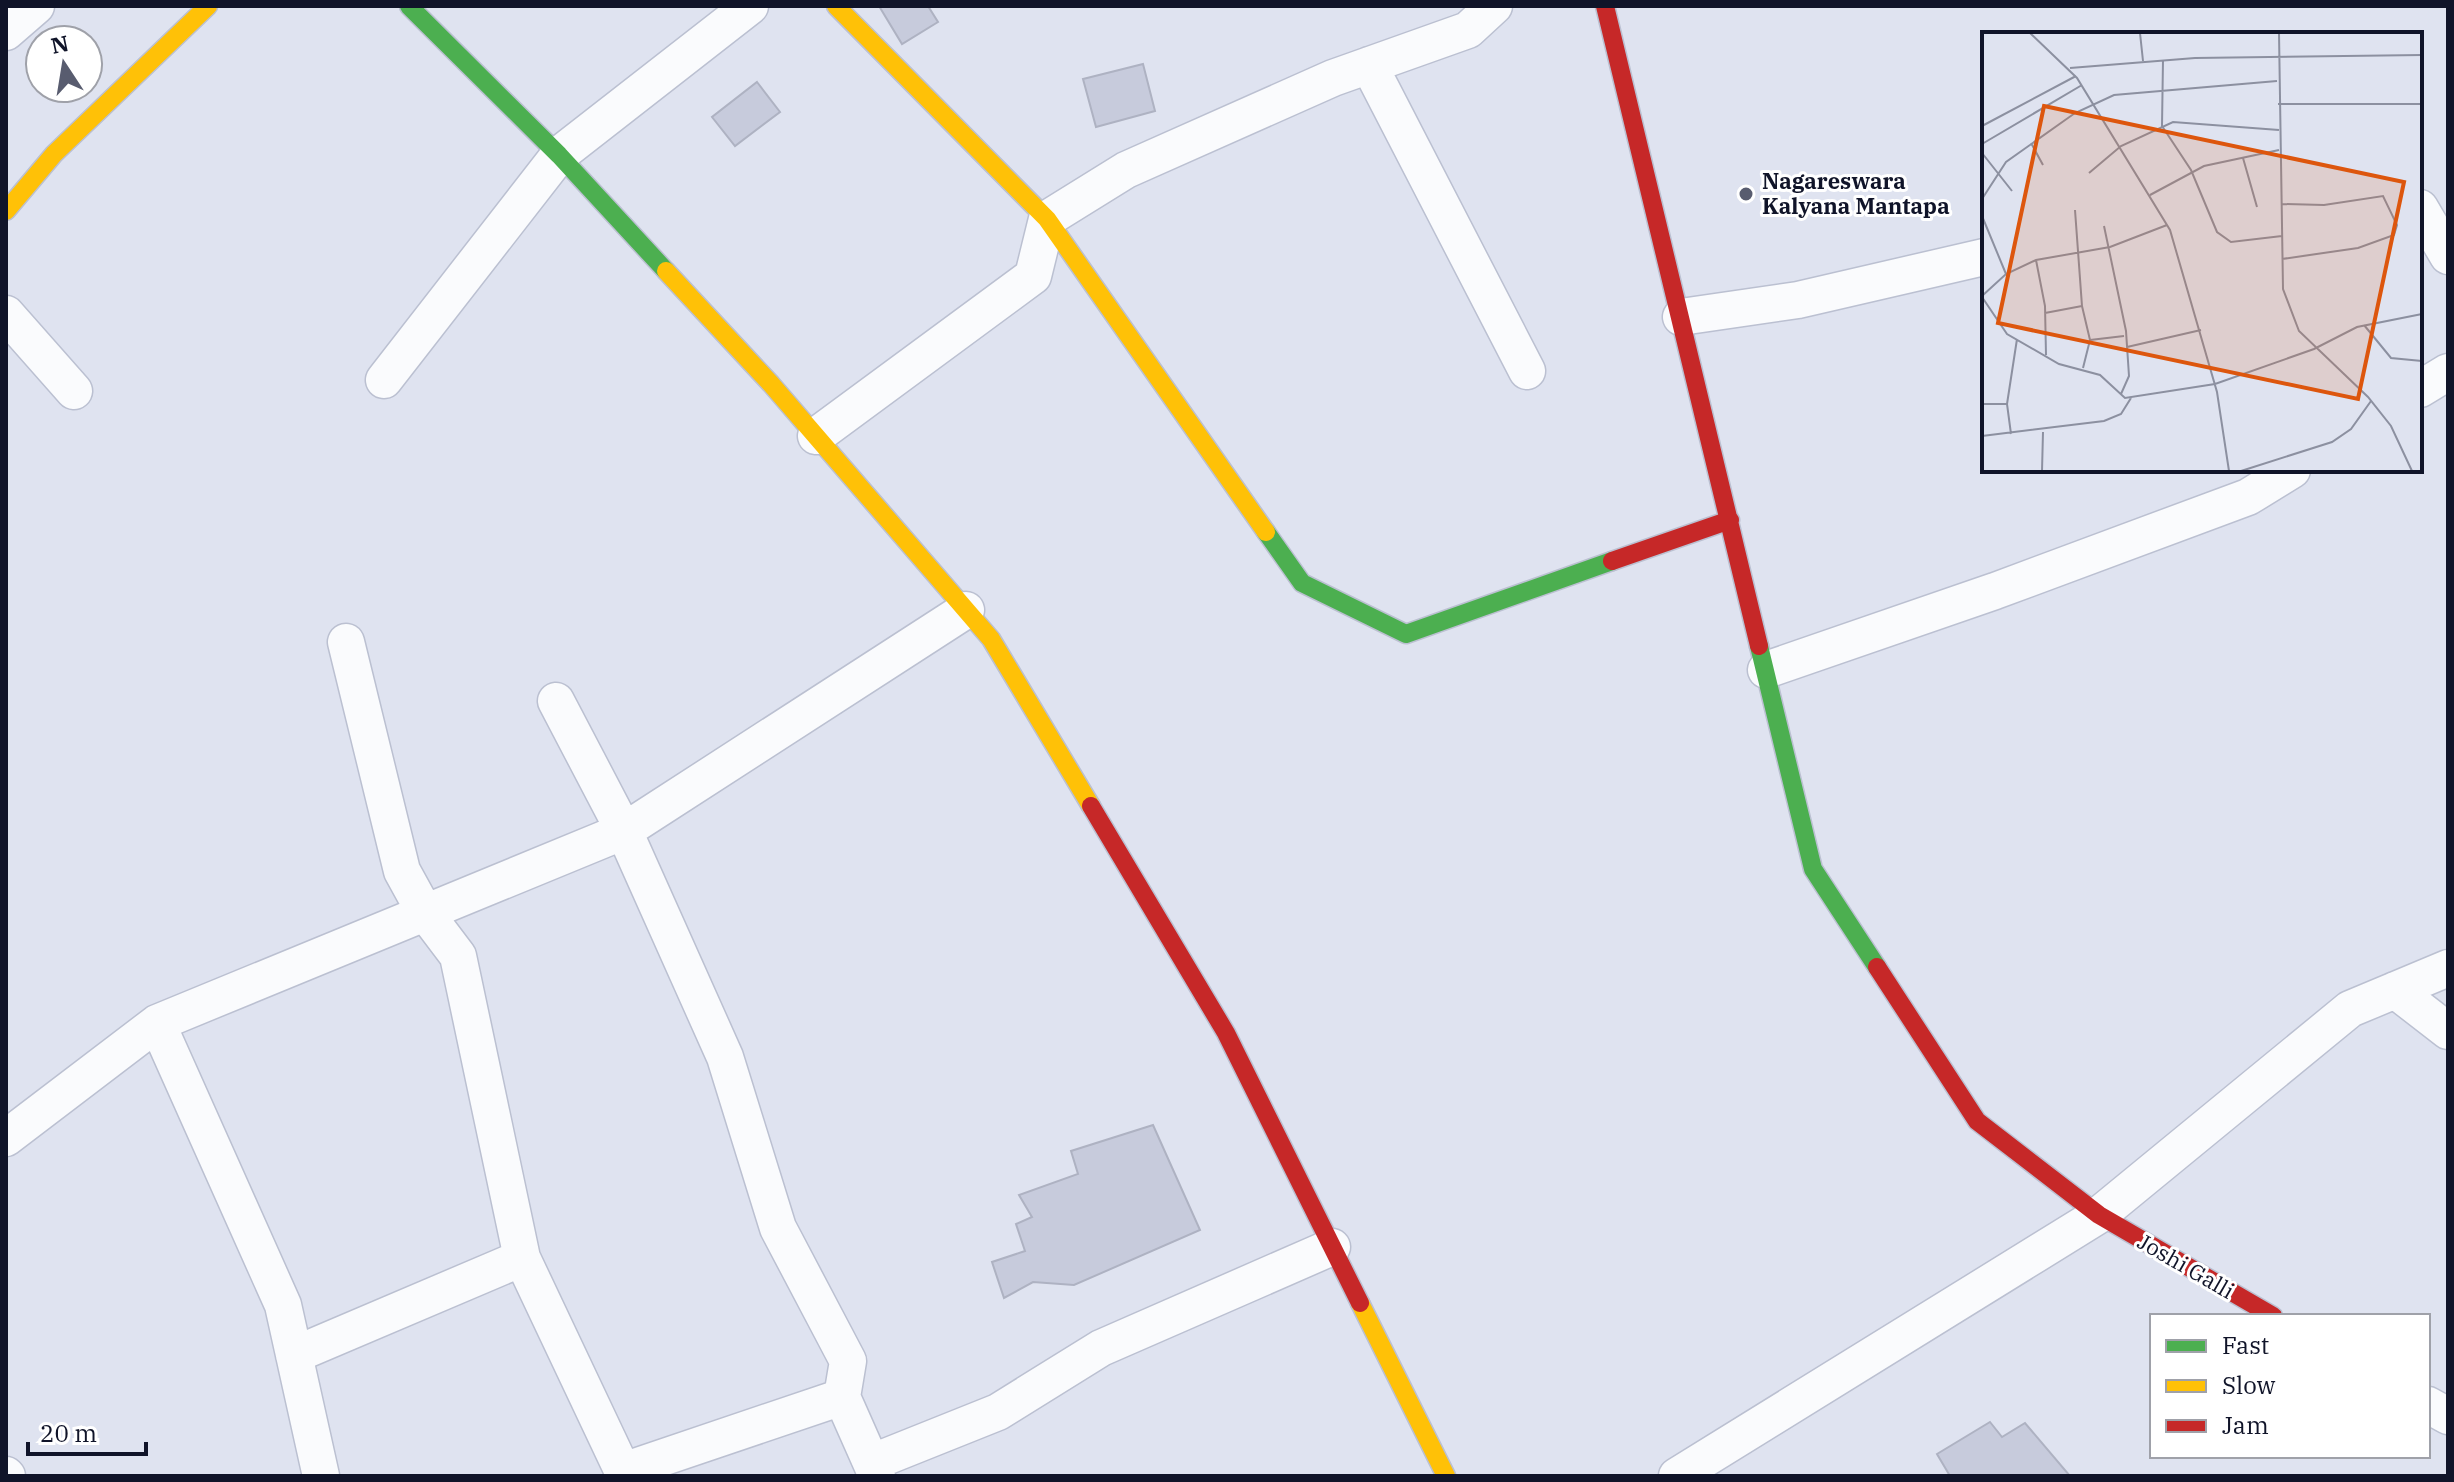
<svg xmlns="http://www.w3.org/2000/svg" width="2454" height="1482" viewBox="0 0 2454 1482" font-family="'IBM Plex Serif',serif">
	<rect width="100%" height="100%" fill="#dfe3f0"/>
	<path fill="#c7cbdc" stroke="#aeb2c2" stroke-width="2" d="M879,6h49l10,16 -36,22z
		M1143,64l12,47 -59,16 -13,-48z
		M757,82l23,30 -45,34 -23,-29z
		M1153,1125l47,105 -126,55 -41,-3 -29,16 -12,-36 33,-11 -9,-27 16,-7 -13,-22 59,-21 -7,-23z
		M1990,1422l12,15 23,-14 45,53h-120l-13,-22z"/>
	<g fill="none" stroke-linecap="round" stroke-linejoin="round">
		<defs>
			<path id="street" d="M6,32l30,-26
				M1369,65l158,306
				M2420,208l28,48
				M6,314l68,77
				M1681,317l117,-17 186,-43
				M384,380l175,-225 191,-149
				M2420,389l28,-17
				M816,436l217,-160 14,-57 79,-49 207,-92 135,-48 26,-24
				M346,642l56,229 22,40 34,45 64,302 103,218
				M1766,670l229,-79 253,-94 44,-27
				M556,701l68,130 101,226 53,171 70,133 -6,36 35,79
				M2395,990l53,41
				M157,1023l126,282 38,171
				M6,1138l151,-115 467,-192 342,-221
				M294,1355l228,-97
				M2428,1405l20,11
				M873,1462l125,-50 103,-64 231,-101
				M626,1470l216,-73
				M6,1475l1,1
				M1677,1476l422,-261 251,-206 98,-41"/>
			<path id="fast" d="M409,6l150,149 107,116
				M1266,532l36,51 104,51 206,-73
				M1759,646l54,223 64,98"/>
			<path id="slow" d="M836,6l211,213 219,313
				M6,211l48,-57 154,-148
				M666,271l105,113 220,255 100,167
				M1360,1303l86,173"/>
			<path id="jam" d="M1605,6l154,640
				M1612,561l118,-41
				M1091,806l135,227 134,270
				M1877,967l100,154 122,94 174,101"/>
		</defs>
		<use href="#street" stroke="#bbc0d1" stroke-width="39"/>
		<use href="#fast" stroke="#bbc0d1" stroke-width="21"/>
		<use href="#slow" stroke="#bbc0d1" stroke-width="21"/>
		<use href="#jam" stroke="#bbc0d1" stroke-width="21"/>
		<use href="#street" stroke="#fafbfd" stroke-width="36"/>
		<use href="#fast" stroke="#4caf50" stroke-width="18"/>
		<use href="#slow" stroke="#ffc107" stroke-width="18"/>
		<use href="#jam" stroke="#c62828" stroke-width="18"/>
	</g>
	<circle fill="#585c6f" stroke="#fff" stroke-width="3" cx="1746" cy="194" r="8"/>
	<g text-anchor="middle" stroke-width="6" stroke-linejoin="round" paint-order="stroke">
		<g font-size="22" font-weight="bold" fill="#101429" stroke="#fff" text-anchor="start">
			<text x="1762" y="189">Nagareswara<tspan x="1762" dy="25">Kalyana Mantapa</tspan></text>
		</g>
		<g font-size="22" fill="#101429" stroke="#fff">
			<text transform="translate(2186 1266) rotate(30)" y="8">Joshi Galli</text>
		</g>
	</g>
	<g transform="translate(1982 32)">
		<rect width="440" height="440" fill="#dfe3f0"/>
		<path fill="none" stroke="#8c90a0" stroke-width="2" d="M48,1l47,45 93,152 47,162 12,79M158,1l3,28M297,1l4,256 16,42 69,66 23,29 21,45M181,28l-1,66 29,44 26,62 14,10 51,-6M88,36l125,-10 227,-3M296,72h144M0,94l94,-50M49,111l12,22M0,112l100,-59M0,121l30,38M261,126l14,49M107,141l32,-27 52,-24 106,8M168,163l54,-29 75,-16M0,167l24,-37 69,-49 39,-18 163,-14M299,172l43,1 59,-9 14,29 -3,10 -36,13 -76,11M93,178l7,96 8,34 -7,28M0,184l24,58M122,194l22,105 3,45 -8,18M54,228l9,46 1,49M0,264l24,-22 30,-14 74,-13 57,-22M0,265l25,37 52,30 41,11 25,23 90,-14 99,-35 43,-22 65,-13M63,281l37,-7M382,293l27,33 31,3M108,308l34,-4M145,315l74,-17M0,372h25M29,402l-4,-30 10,-65M0,404l122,-15 17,-7 10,-16M60,439l1,-39M259,439l91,-29 19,-13 20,-28"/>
		<path fill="#dd560d" fill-opacity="0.15" stroke="#dd560d" stroke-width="4" d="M62,74l360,76 -46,217 -360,-76z"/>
		<rect width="440" height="440" fill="none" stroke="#101429" stroke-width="4"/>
	</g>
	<rect width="2454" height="1482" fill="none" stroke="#101429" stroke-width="16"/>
	<rect x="2150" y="1314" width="280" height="144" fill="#ffffff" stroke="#9fa1a9" stroke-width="2"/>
	<rect x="2166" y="1340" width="40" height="12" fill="#4caf50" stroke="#9fa1a9" stroke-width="2"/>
	<text x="2222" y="1354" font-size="24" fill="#101429">Fast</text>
	<rect x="2166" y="1380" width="40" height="12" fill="#ffc107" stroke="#9fa1a9" stroke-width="2"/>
	<text x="2222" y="1394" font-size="24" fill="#101429">Slow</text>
	<rect x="2166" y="1420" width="40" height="12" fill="#c62828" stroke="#9fa1a9" stroke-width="2"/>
	<text x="2222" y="1434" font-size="24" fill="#101429">Jam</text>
	<g transform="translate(64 64) rotate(348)"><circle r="38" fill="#ffffff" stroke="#9fa1a9" stroke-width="2"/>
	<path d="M0-6L14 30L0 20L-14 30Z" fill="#585c6f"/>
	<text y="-12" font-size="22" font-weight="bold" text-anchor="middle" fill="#101429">N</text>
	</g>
	<path d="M28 1442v12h118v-12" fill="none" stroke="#101429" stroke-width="4"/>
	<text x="40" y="1442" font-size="24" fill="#101429" stroke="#ffffff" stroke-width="6" paint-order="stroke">20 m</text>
</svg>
